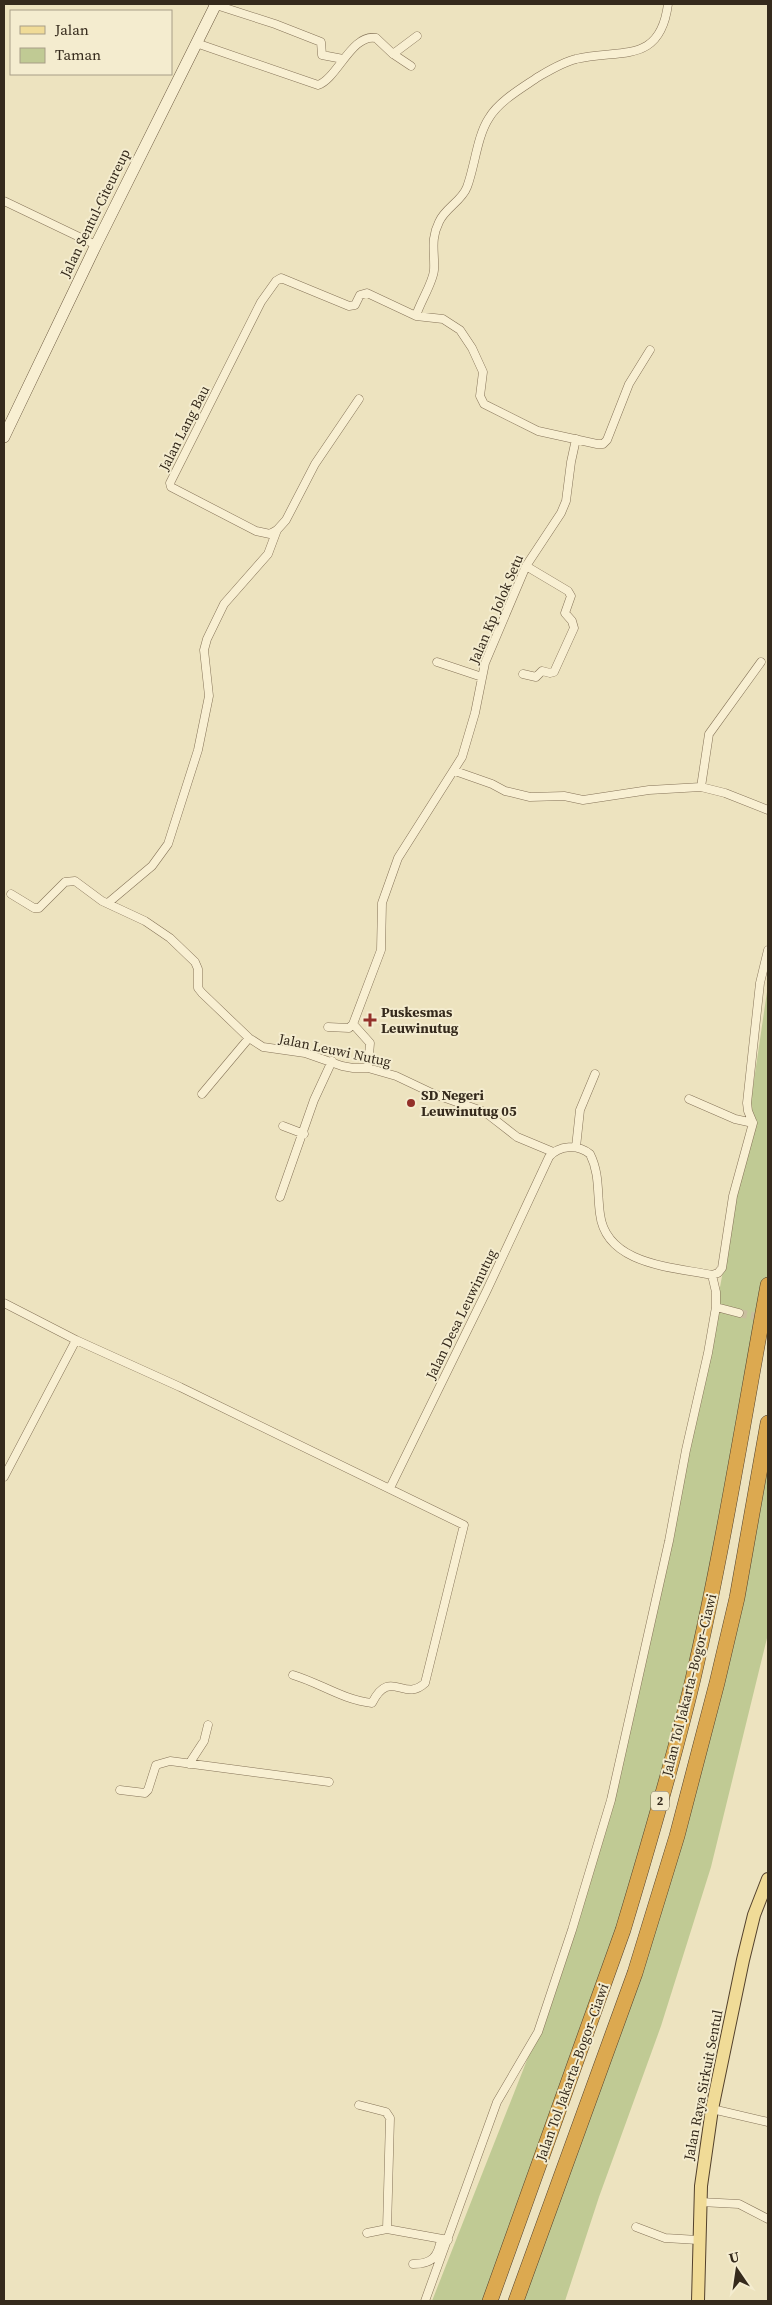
<svg xmlns="http://www.w3.org/2000/svg" width="772" height="2305" viewBox="0 0 772 2305" font-family="'Source Serif 4',serif">
	<rect width="100%" height="100%" fill="#ede3bf"/>
	<path fill="#c0ca94" d="M768,985v300l-49,268 -68,280 -161,468h-58l106,-269 75,-241 95,-438 31,-170 14,-60 -4,-9z
		M768,1423v211l-57,233 -50,159 -62,171 -34,104h-49l161,-465z"/>
	<g fill="none" stroke-linecap="round" stroke-linejoin="round">
		<path stroke="#c8be9e" stroke-width="8" stroke-dasharray="8 4" stroke-linecap="butt" d="M739,1313l25,5"/>
		<defs>
			<path id="street" d="M213,4l62,20 46,18 1,13 21,4
				M196,43l122,42c19,-6 34,-52 58,-47l17,16 24,-18
				M393,54l18,12
				M4,201l92,44
				M416,316c4,-14 17,-33 18,-46 1,-18 -4,-30 5,-48 6,-14 23,-21 28,-35 8,-21 10,-51 22,-69 10,-17 33,-30 49,-41 12,-7 25,-15 38,-18 43,-11 84,7 92,-55
				M359,399l-44,65 -29,56 -9,10 -7,4 -14,-3 -85,-44 -1,-4 91,-181 15,-21 5,-3 68,28 6,-1 5,-10 7,-2 49,23 27,3 17,11 12,18 11,24 -3,24 4,8 54,27 59,13h6l4,-4 22,-56 21,-34
				M437,662l45,15
				M523,674l13,3 6,-6 8,2 4,-1 20,-44 -2,-7 -7,-8 6,-17 -3,-5 -42,-25
				M455,771l37,13 13,7 25,6 34,-1 19,4 66,-10 52,-3 24,6 43,17
				M701,787l8,-53 52,-72
				M11,894l23,14h5l26,-26 10,-1 27,20 43,20 25,17 25,24 3,7v19l4,5 47,45 14,9 42,6 37,13 11,2h15l28,8 38,18 51,18 32,25 36,15
				M108,903l44,-37 16,-22 30,-94 11,-54 -5,-46 3,-11 17,-35 44,-50 9,-24
				M353,1024l17,19 -2,25
				M328,1027l21,1 4,-4 28,-74 1,-47 16,-45 64,-101 13,-44 10,-50 41,-97 35,-53 5,-12 5,-39 5,-23
				M202,1094l47,-56
				M689,1099l46,20 18,4
				M283,1126l21,8
				M576,1147l4,-37 15,-36
				M280,1197l34,-97 18,-39
				M712,1275l4,17v15l23,6
				M4,1303l72,37 104,47 284,138 -39,158c-21,20 -35,-16 -53,20 -29,-3 -52,-20 -79,-28
				M4,1477l72,-137
				M390,1488l97,-198 62,-133c10,-12 29,-13 41,-3 10,20 7,39 10,60 6,51 73,53 112,61l6,-2 4,-5 11,-72 20,-73 -5,-12 -1,-8 13,-120 8,-33
				M189,1764l15,-23 4,-16
				M120,1790l25,3 3,-3 8,-25 14,-4 159,21
				M359,2105l27,7 4,6 -3,111 61,11
				M712,2109l56,13
				M700,2202l39,2 29,15
				M636,2227l29,11 33,2
				M367,2233l20,-4
				M413,2264c19,0 25,-7 28,-25
				M425,2301l72,-199 41,-70 34,-102 39,-130 58,-259 17,-91 22,-97 8,-46"/>
			<path id="secondary" d="M4,437l92,-192 120,-241"/>
			<path id="primary" d="M698,2301l3,-115 11,-77 31,-149 11,-45 14,-36"/>
			<path id="highway" d="M490,2301l133,-371c25,-83 50,-167 70,-251 30,-130 51,-263 75,-394
				M516,2301l119,-328 42,-137 40,-153 20,-85 31,-175"/>
		</defs>
		<use href="#street" stroke="#857358" stroke-width="9"/>
		<use href="#secondary" stroke="#67543b" stroke-width="12"/>
		<use href="#primary" stroke="#53412c" stroke-width="14"/>
		<use href="#highway" stroke="#53412c" stroke-width="16"/>
		<use href="#street" stroke="#f8efd2" stroke-width="8"/>
		<use href="#secondary" stroke="#f8efd2" stroke-width="11"/>
		<use href="#primary" stroke="#f0db97" stroke-width="12"/>
		<use href="#highway" stroke="#dca950" stroke-width="15"/>
	</g>
	<g fill="#933029" stroke="#f4eccf" stroke-width="2">
		<path d="M367.5 1012.5h5v5h5v5h-5v5h-5v-5h-5v-5h5z"/>
		<circle cx="411" cy="1103" r="5"/>
	</g>
	<g text-anchor="middle" stroke-width="4" stroke-linejoin="round" paint-order="stroke">
		<rect fill="#f4eccf" stroke="#6e6452" stroke-width="1" x="651" y="1791.5" width="18" height="19" rx="4"/>
		<g font-size="12" font-weight="bold" fill="#352a1c">
			<text x="660" y="1805">2</text>
		</g>
		<g font-size="14" fill="#352a1c" stroke="#f4eccf">
			<text transform="translate(95 213) rotate(-64)" y="5">Jalan Sentul-Citeureup</text>
			<text transform="translate(184 428) rotate(-63)" y="5">Jalan Lang Bau</text>
			<text transform="translate(496 609) rotate(-67)" y="5">Jalan Kp Jolok Setu</text>
			<text transform="translate(335 1050) rotate(12)" y="5">Jalan Leuwi Nutug</text>
			<text transform="translate(461 1314) rotate(-64)" y="5">Jalan Desa Leuwinutug</text>
			<text transform="translate(689 1685) rotate(-76)" y="5">Jalan Tol Jakarta–Bogor–Ciawi</text>
			<text transform="translate(572 2072) rotate(-70)" y="5">Jalan Tol Jakarta–Bogor–Ciawi</text>
			<text transform="translate(703 2085) rotate(-79)" y="5">Jalan Raya Sirkuit Sentul</text>
		</g>
		<g font-size="14" font-weight="bold" fill="#352a1c" stroke="#f4eccf" text-anchor="start">
			<text x="381" y="1017">Puskesmas<tspan x="381" dy="16">Leuwinutug</tspan></text>
			<text x="421" y="1100">SD Negeri<tspan x="421" dy="16">Leuwinutug 05</tspan></text>
		</g>
	</g>
	<rect width="772" height="2305" fill="none" stroke="#352a1c" stroke-width="10"/>
	<rect x="10" y="10" width="162" height="65" fill="#f4eccf" stroke="#a89e87"/>
	<rect x="20" y="26" width="25" height="8" fill="#f0db97" stroke="#a89e87"/>
	<text x="55" y="35" font-size="15" fill="#352a1c">Jalan</text>
	<rect x="20" y="48" width="25" height="15" fill="#c0ca94" stroke="#a89e87"/>
	<text x="55" y="60" font-size="15" fill="#352a1c">Taman</text>
	<g transform="translate(737 2270) rotate(347)" stroke="#f4eccf" stroke-width="4" paint-order="stroke">
	<path d="M0-4L9 19L0 12L-9 19Z" fill="#352a1c"/>
	<text y="-8" font-size="14" font-weight="bold" text-anchor="middle" fill="#352a1c">U</text>
	</g>
</svg>
